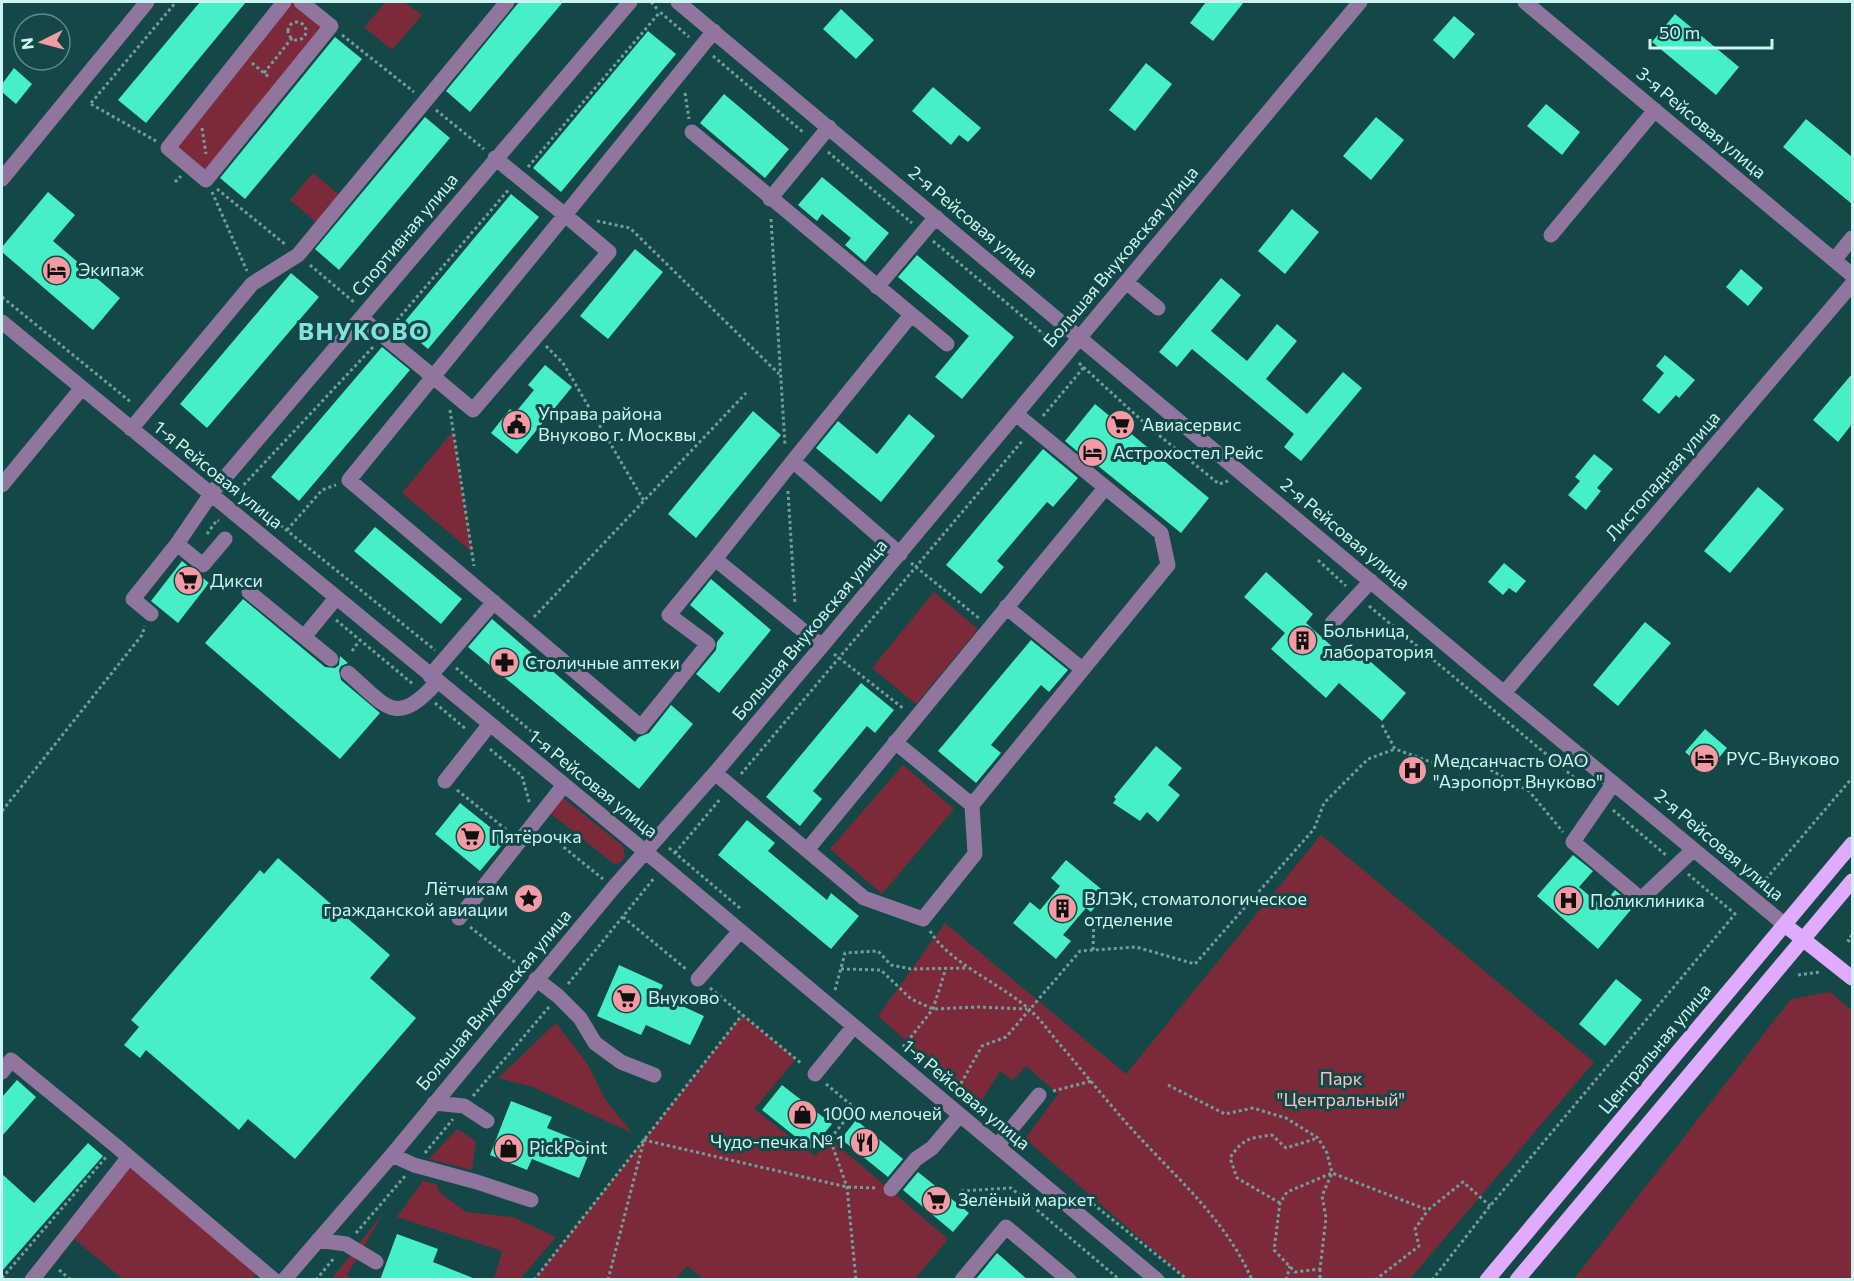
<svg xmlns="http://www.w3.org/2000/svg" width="1854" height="1281" viewBox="0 0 1854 1281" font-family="Commissioner,sans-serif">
	<rect width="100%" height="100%" fill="#134846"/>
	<path fill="#7c2a39" d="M284,2h17l30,24 -121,150 -42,-28z
		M386,2h18l18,13 -30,35 -28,-23z
		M313,173l30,25 -22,28 -31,-26z
		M453,431v1l19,120 -70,-59z
		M934,592l44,37 -62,75 -44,-36z
		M903,765l51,44 -72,85 -52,-45z
		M562,797l61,49 2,11 -5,6 -6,1 -69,-55z
		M1321,835l273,227 -184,217h-223l-162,-140 33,-45 -32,-28 -13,14 -13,-9 -21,34 -101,-89 67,-93 181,151z
		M1830,992l22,19v268h-278l217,-280z
		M742,1015l54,44 -42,50 61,47 15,-17 118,100 -33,40h-212l-16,-13 -11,13 -142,1z
		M556,1023l31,40 18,36 27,34 -99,-46 -35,-9z
		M457,1129l19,12 -4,29 -43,-11z
		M129,1165l129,107 -6,7h-129l-49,-40z
		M423,1181l14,3 2,8 27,20 47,5 43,20 -36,42h-26l8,-28 -105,-34z
		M384,1212l-37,63 5,4 -21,1z"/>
	<path fill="#47efc6" d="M200,2h46l-100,121 -28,-23z
		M519,2h44l-93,110 -24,-21z
		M1206,2h38l-31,39 -23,-18z
		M841,9l33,31 -18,19 -33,-30z
		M1675,14l64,53 -23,28 -64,-53z
		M1454,16l21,18 -21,25 -21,-19z
		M648,31l28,23 -115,138 -28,-24z
		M335,37l27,22 -117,140 -25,-21z
		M1146,63l26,21 -37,47 -26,-21z
		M14,68l18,16 -16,20 -14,-12v-8z
		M933,87l48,41 -13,14 -9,-7 -8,10 -39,-34z
		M724,94l65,55 -24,29 -65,-55z
		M1546,104l34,28 -18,23 -35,-29z
		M425,117l25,21 -111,132 -24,-21z
		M1376,117l28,23 -33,40 -28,-24z
		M1806,119l46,38v47l-69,-57z
		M822,177l67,56 -24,29 -20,-17 6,-7 -29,-24 -5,7 -19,-16z
		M48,192l27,23 -22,26 67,57 -27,32 -91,-78v-5z
		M511,194l28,23 -111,132 -27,-23z
		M1292,209l27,23 -34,42 -27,-23z
		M635,249l28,23 -55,67 -28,-23z
		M917,255l97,82 -52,62 -27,-22 34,-41 -71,-59z
		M1741,269l22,19 -15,18 -22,-19z
		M291,273l28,24 -112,131 -27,-24z
		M1221,278l20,17 -30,36 36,30 30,-37 20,17 -31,38 41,35 36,-42 19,16 -61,73 -17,-14 10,-13 -102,-85 -15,18 -18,-15z
		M382,347l28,23 -111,131 -28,-24z
		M1665,355l30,25 -16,18 -3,-3 -17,19 -17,-14 22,-27 -8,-7z
		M545,365l27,22 -55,67 -26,-21 19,-24 5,4 19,-23 -6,-5z
		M1852,374v50l-14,18 -25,-22z
		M1095,404l114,94 -28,35 -89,-72 -1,2 -26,-22z
		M753,411l28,24 -85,103 -28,-24z
		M909,414l26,22 -54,66 -65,-54 22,-27 39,33z
		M1043,449l35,29 -25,29 -6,-5 -50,59 7,6 -23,27 -35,-29z
		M1594,454l19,15 -16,19 4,3 -15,19 -18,-15 12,-14 -5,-4z
		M1758,487l26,22 -54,64 -26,-22z
		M375,527l87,72 -21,25 -87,-73z
		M182,561l27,22 -31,40 -27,-22z
		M1504,563l22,18 -10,12 -7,-5 -6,7 -15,-13z
		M1266,572l47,42 -7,9 40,36 9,-11 51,45 -24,28 -43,-38 -13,15 -55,-49 14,-16 -41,-36z
		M711,579l60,51 -52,63 -23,-19 20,-24 1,-8 7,-9 -34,-28z
		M243,599l82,68 10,1 4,-3 1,-9 8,7 -7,3 -2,4 2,10 39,33 -40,46 -135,-116z
		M492,619l143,123 4,-5 10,-4 22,-28 22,19 -54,65 -171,-142z
		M1645,622l26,21 -53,63 -25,-21z
		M1031,640l37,30 -19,22 -8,-7 -50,60 10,8 -25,30 -38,-32z
		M861,683l33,27 -19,23 -8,-7 -54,65 9,8 -22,27 -34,-29z
		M1705,729l22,19 -19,23 -23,-19z
		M1156,746l26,22 -14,17 12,10 -22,27 -11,-10 -7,9 -27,-18 3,-4 -2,-2z
		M460,803l46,37 -26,31 -45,-37z
		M747,820l28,23 -7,8 59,49 4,-7 28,23 -28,33 -113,-94z
		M1573,855l20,16 -14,16 23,19 13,-16 19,16 -36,43 -61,-53z
		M278,858l112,97 -20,23 46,40 -121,141 -47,-40 -9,11 -93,-80 -6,8 -16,-13 15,-18 -8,-7 129,-150 4,4z
		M1066,860l40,33 -15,19 -5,-4 -23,27 8,6 -15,18 -43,-36 17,-21 10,8 20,-24 -9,-8z
		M619,965l44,20 -5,10 46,21 -14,29 -44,-20 -5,10 -44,-19z
		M1616,979l26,21 -37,46 -26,-22z
		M17,1080l19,17 -34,39v-39z
		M782,1085l50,39 -21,25 -49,-39z
		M511,1101l41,16 -5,11 45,18 -13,32 -47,-19 -5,11 -37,-15z
		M856,1120l47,39 -15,18 -47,-38z
		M88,1143l15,13 -101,115v-97l32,29z
		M918,1172l51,41 -16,19 -50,-42z
		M397,1234l41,15 -5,13 45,18h-98z
		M997,1253l31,27h-53z"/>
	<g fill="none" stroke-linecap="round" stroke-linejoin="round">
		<path stroke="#6f9f9d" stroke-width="3" stroke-dasharray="3 3" stroke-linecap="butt" d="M651,2l8,9
			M288 31a9 9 0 1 1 18 0a9 9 0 1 1-18 0Z
			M342,35l72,57
			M713,56l91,77
			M252,63l18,15
			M264,73l28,-35
			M685,93l4,26
			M91,103l85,-101
			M91,104l65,37
			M436,110l48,39
			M202,128l4,26
			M828,152l84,71
			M528,167l132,-155 29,25
			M175,182l6,-6
			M217,189l69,56
			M212,192l35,79
			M771,219l14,226
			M597,221l33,7 149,146
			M933,241l120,101
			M310,265l45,38
			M2,297l130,106
			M393,325l117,-137
			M546,346l17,17 81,138
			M373,347l-135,144 197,159
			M1079,363l71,65 69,56 9,-3
			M450,410l24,156
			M1043,416l41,-49
			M156,423l57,48
			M788,491l7,113
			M287,530l35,-40 14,-5
			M207,534l10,-14 2,1
			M1318,560l28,26
			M911,563l69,56
			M1369,606l220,184
			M534,617l212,-224
			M336,620l78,65
			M352,651l8,-11
			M834,654l70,55
			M456,668l190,160
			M435,703l32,27
			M1382,725l13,24 36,13 54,5 44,24 34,41
			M490,749l32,27 8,29
			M741,774l282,-334
			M457,790l51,41
			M1613,810l54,46
			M2,811l140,-176 3,-9
			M545,832l58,47
			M669,848l72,61
			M675,853l46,-55
			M1766,879l86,-101
			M623,917l63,52
			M470,927l56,44
			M930,931c20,33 72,53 100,79 10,9 18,20 27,31 24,28 48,58 73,86 43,48 96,92 122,153
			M1852,935l-4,5 4,4
			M1093,950l1,-35
			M841,969l40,1 30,29 22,10 45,-2 49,2
			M1798,975l22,-3
			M568,984l87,-107
			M710,988l92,76
			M835,990l10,-37 33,-2 13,14 20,4 57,-1
			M903,1047l30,-38 13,-41
			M826,1084l36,30
			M1168,1085l57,29 28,-6 33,10 32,20 9,15 5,20 -45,19 -7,11 -6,47 21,22 25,-3 6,-51 -4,-22 10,-23 96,37 35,-28 27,24
			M1053,1091l39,-10
			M955,1094l27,-48 24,-9 74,-86 56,-4 59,17 119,-135 10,-26 44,-44 27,-10
			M473,1096l76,-89
			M855,1108l-25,31 17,48 9,93
			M425,1153l28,-34
			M961,1191l50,-3 109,92
			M1280,1203l-43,-25 -7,-20c13,-20 20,-20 42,-23l14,13 32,-10
			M1093,1204l95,76
			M356,1233l49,-57
			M1320,1269v11
			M59,1270l12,10
			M2,1278l105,-122
			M316,1280l18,-22
			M534,1280l208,-265
			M608,1280l36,-140 203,47 30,1
			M1286,1280l4,-14
			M1375,1280l44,-34 -4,-17 13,-19
			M1432,1280l58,-74 245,-292 -47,-40"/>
		<path stroke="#90769f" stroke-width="15" d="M284,2l-116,146 38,32 125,-154 -30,-24
			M678,2l826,691 281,232
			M1525,2l327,273
			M692,132l255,212
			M495,158l70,57 149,-184
			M2,179l145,-177
			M770,199l59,-72
			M1551,235l104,-125
			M1835,259l17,-21
			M1126,282l32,26
			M877,287l59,-70
			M361,318c38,30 75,61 112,92l136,-158 -44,-37 -216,265 292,247 67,-83 -39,-29 46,-56
			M2,322l662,545 493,413
			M131,429l121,-145 46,-29 209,-253
			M793,461l118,-146
			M2,485l79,-96
			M177,544l26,21 22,-26
			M249,592l55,45
			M1006,607l76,62
			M151,614l-18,-15 44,-55 34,-50 419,-492
			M1332,623l39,-42
			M822,646l-107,-87 78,-98 107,93
			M331,659l-27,-22 32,-39
			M348,673c39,34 48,55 89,9
			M430,676l64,-74
			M1504,693l348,-409
			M895,742l77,63
			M715,773l149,125 59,21 52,-65 -3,-49 196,-240 -7,-32 -145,-119
			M445,781l45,-57
			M1613,784l-40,58 68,57 52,-49
			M807,850l298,-362
			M459,918l105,-133
			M536,979l22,17 22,22 15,25 26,19 33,13
			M698,979l42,-48
			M2,1072l9,-12 105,86 158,134
			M815,1074l39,-48
			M434,1103l30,3 23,15
			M997,1146l42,-51
			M392,1155l22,10 63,17 54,18
			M891,1189l25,-30 16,-11 28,-33
			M318,1240l28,4 30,18
			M32,1280l97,-123
			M284,1280l108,-125 222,-268 101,-114 107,-127 538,-644
			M962,1280l44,-53 63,53"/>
		<path stroke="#e0abff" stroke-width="15" d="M1785,925l67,53
			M1487,1280l365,-436
			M1517,1280l335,-399"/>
	</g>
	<defs>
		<symbol id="hotel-disc" viewBox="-11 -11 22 22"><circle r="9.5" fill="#f49aa4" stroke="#134846"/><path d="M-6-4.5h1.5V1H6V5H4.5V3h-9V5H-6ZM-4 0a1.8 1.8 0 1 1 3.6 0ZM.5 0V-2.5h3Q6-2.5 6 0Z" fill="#111"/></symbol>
		<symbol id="civic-disc" viewBox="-11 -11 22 22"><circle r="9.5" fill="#f49aa4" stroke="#134846"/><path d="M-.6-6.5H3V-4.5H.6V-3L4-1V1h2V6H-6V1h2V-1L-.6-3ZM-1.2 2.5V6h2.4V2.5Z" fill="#111"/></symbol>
		<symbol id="supermarket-disc" viewBox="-11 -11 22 22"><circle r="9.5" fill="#f49aa4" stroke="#134846"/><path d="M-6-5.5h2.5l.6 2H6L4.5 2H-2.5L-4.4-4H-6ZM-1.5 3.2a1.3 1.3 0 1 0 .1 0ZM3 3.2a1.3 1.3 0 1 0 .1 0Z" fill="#111"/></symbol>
		<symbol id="building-disc" viewBox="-11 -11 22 22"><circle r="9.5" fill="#f49aa4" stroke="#134846"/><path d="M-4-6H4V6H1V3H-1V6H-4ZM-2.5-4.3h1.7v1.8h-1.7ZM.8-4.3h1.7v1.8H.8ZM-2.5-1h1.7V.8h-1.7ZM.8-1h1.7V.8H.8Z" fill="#111"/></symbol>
		<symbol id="pharmacy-disc" viewBox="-11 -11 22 22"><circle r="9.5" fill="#f49aa4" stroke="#134846"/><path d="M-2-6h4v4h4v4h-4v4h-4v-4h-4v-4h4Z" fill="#111"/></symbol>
		<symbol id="hospital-disc" viewBox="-11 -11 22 22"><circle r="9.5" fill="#f49aa4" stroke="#134846"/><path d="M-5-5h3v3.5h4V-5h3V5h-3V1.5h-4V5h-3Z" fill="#111"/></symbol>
		<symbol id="sight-disc" viewBox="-11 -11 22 22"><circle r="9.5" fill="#f49aa4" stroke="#134846"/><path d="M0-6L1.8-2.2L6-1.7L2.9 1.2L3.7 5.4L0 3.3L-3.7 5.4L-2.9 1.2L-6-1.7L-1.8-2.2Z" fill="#111"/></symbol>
		<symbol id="shop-disc" viewBox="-11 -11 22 22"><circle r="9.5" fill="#f49aa4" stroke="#134846"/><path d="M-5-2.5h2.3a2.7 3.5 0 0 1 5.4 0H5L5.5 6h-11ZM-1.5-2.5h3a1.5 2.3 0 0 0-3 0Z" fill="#111"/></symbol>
		<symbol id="restaurant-disc" viewBox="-11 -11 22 22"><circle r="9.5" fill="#f49aa4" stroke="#134846"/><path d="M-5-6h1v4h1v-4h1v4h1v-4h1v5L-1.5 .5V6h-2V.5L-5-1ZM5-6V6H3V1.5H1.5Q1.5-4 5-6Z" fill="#111"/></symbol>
	</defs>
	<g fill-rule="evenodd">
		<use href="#hotel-disc" x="40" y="254" width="33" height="33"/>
		<use href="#civic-disc" x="500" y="408" width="33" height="33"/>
		<use href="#supermarket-disc" x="1104" y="408" width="33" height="33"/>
		<use href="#hotel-disc" x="1076" y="436" width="33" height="33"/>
		<use href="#supermarket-disc" x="172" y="564" width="33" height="33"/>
		<use href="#building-disc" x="1286" y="624" width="33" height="33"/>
		<use href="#pharmacy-disc" x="488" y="646" width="33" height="33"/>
		<use href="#hotel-disc" x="1688" y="742" width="33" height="33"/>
		<use href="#hospital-disc" x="1396" y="754" width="33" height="33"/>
		<use href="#supermarket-disc" x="454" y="820" width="33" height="33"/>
		<use href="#sight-disc" x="512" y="882" width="33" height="33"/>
		<use href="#hospital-disc" x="1552" y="884" width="33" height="33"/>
		<use href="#building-disc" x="1046" y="892" width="33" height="33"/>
		<use href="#supermarket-disc" x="610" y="982" width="33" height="33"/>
		<use href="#shop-disc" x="786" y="1098" width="33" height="33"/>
		<use href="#restaurant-disc" x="848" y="1126" width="33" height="33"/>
		<use href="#shop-disc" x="492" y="1132" width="33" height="33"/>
		<use href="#supermarket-disc" x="920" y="1184" width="33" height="33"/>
	</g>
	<g text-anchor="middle" stroke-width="6" stroke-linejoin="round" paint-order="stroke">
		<g font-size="18" fill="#caf5f3" stroke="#134846">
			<text transform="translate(1701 123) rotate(40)" y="6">3-я Рейсовая улица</text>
			<text transform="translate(973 222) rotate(40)" y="6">2-я Рейсовая улица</text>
			<text transform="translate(405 235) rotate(-50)" y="6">Спортивная улица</text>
			<text transform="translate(1121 257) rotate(-50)" y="6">Большая Внуковская улица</text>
			<text transform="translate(218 475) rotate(39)" y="6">1-я Рейсовая улица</text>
			<text transform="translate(1663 476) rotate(-49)" y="6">Листопадная улица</text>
			<text transform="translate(1345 534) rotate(40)" y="6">2-я Рейсовая улица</text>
			<text transform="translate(810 630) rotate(-50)" y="6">Большая Внуковская улица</text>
			<text transform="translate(593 784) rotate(39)" y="6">1-я Рейсовая улица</text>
			<text transform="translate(1719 845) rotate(40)" y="6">2-я Рейсовая улица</text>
			<text transform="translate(494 1000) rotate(-50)" y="6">Большая Внуковская улица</text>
			<text transform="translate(1655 1049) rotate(-50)" y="6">Центральная улица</text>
			<text transform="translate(966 1095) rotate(40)" y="6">1-я Рейсовая улица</text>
		</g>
		<g font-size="18" fill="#caf5f3" stroke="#134846" text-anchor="start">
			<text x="78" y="276">Экипаж</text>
			<text x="538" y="420">Управа района<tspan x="538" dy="21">Внуково г. Москвы</tspan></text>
			<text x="1142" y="431">Авиасервис</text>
			<text x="1113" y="459">Астрохостел Рейс</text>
			<text x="210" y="587">Дикси</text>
			<text x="1323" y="637">Больница,<tspan x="1323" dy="21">лаборатория</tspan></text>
			<text x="525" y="669">Столичные аптеки</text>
			<text x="1726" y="765">РУС-Внуково</text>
			<text x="1433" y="767">Медсанчасть ОАО<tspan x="1433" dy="21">"Аэропорт Внуково"</tspan></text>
			<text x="491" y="843">Пятёрочка</text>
			<text x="508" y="895" text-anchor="end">Лётчикам<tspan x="508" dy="21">гражданской авиации</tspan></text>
			<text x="1084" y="905">ВЛЭК, стоматологическое<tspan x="1084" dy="21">отделение</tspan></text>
			<text x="1590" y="907">Поликлиника</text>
			<text x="648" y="1004">Внуково</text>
			<text x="823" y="1120">1000 мелочей</text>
			<text x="844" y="1148" text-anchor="end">Чудо-печка № 1</text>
			<text x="529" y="1154">PickPoint</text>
			<text x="958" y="1206">Зелёный маркет</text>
		</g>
		<g font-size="18" fill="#fcbfc4" stroke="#134846">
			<text x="1341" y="1085">Парк<tspan x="1341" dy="21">"Центральный"</tspan></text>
		</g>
		<g font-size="24" font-weight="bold" letter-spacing="1.5" fill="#84e1de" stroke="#134846">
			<text x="364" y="340">ВНУКОВО</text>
		</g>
	</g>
	<rect width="1854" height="1281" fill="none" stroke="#caf5f3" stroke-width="6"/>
	<g transform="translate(42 42) rotate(264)"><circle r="28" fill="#134846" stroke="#5c8d8b" stroke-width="1.5"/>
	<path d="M0-4.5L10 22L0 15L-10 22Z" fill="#f49aa4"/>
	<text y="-9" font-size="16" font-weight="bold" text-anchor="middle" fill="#caf5f3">N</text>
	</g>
	<path d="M1650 39v9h122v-9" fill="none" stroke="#caf5f3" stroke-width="3"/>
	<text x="1659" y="39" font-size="18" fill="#caf5f3" stroke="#134846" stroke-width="4.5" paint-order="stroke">50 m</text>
</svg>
